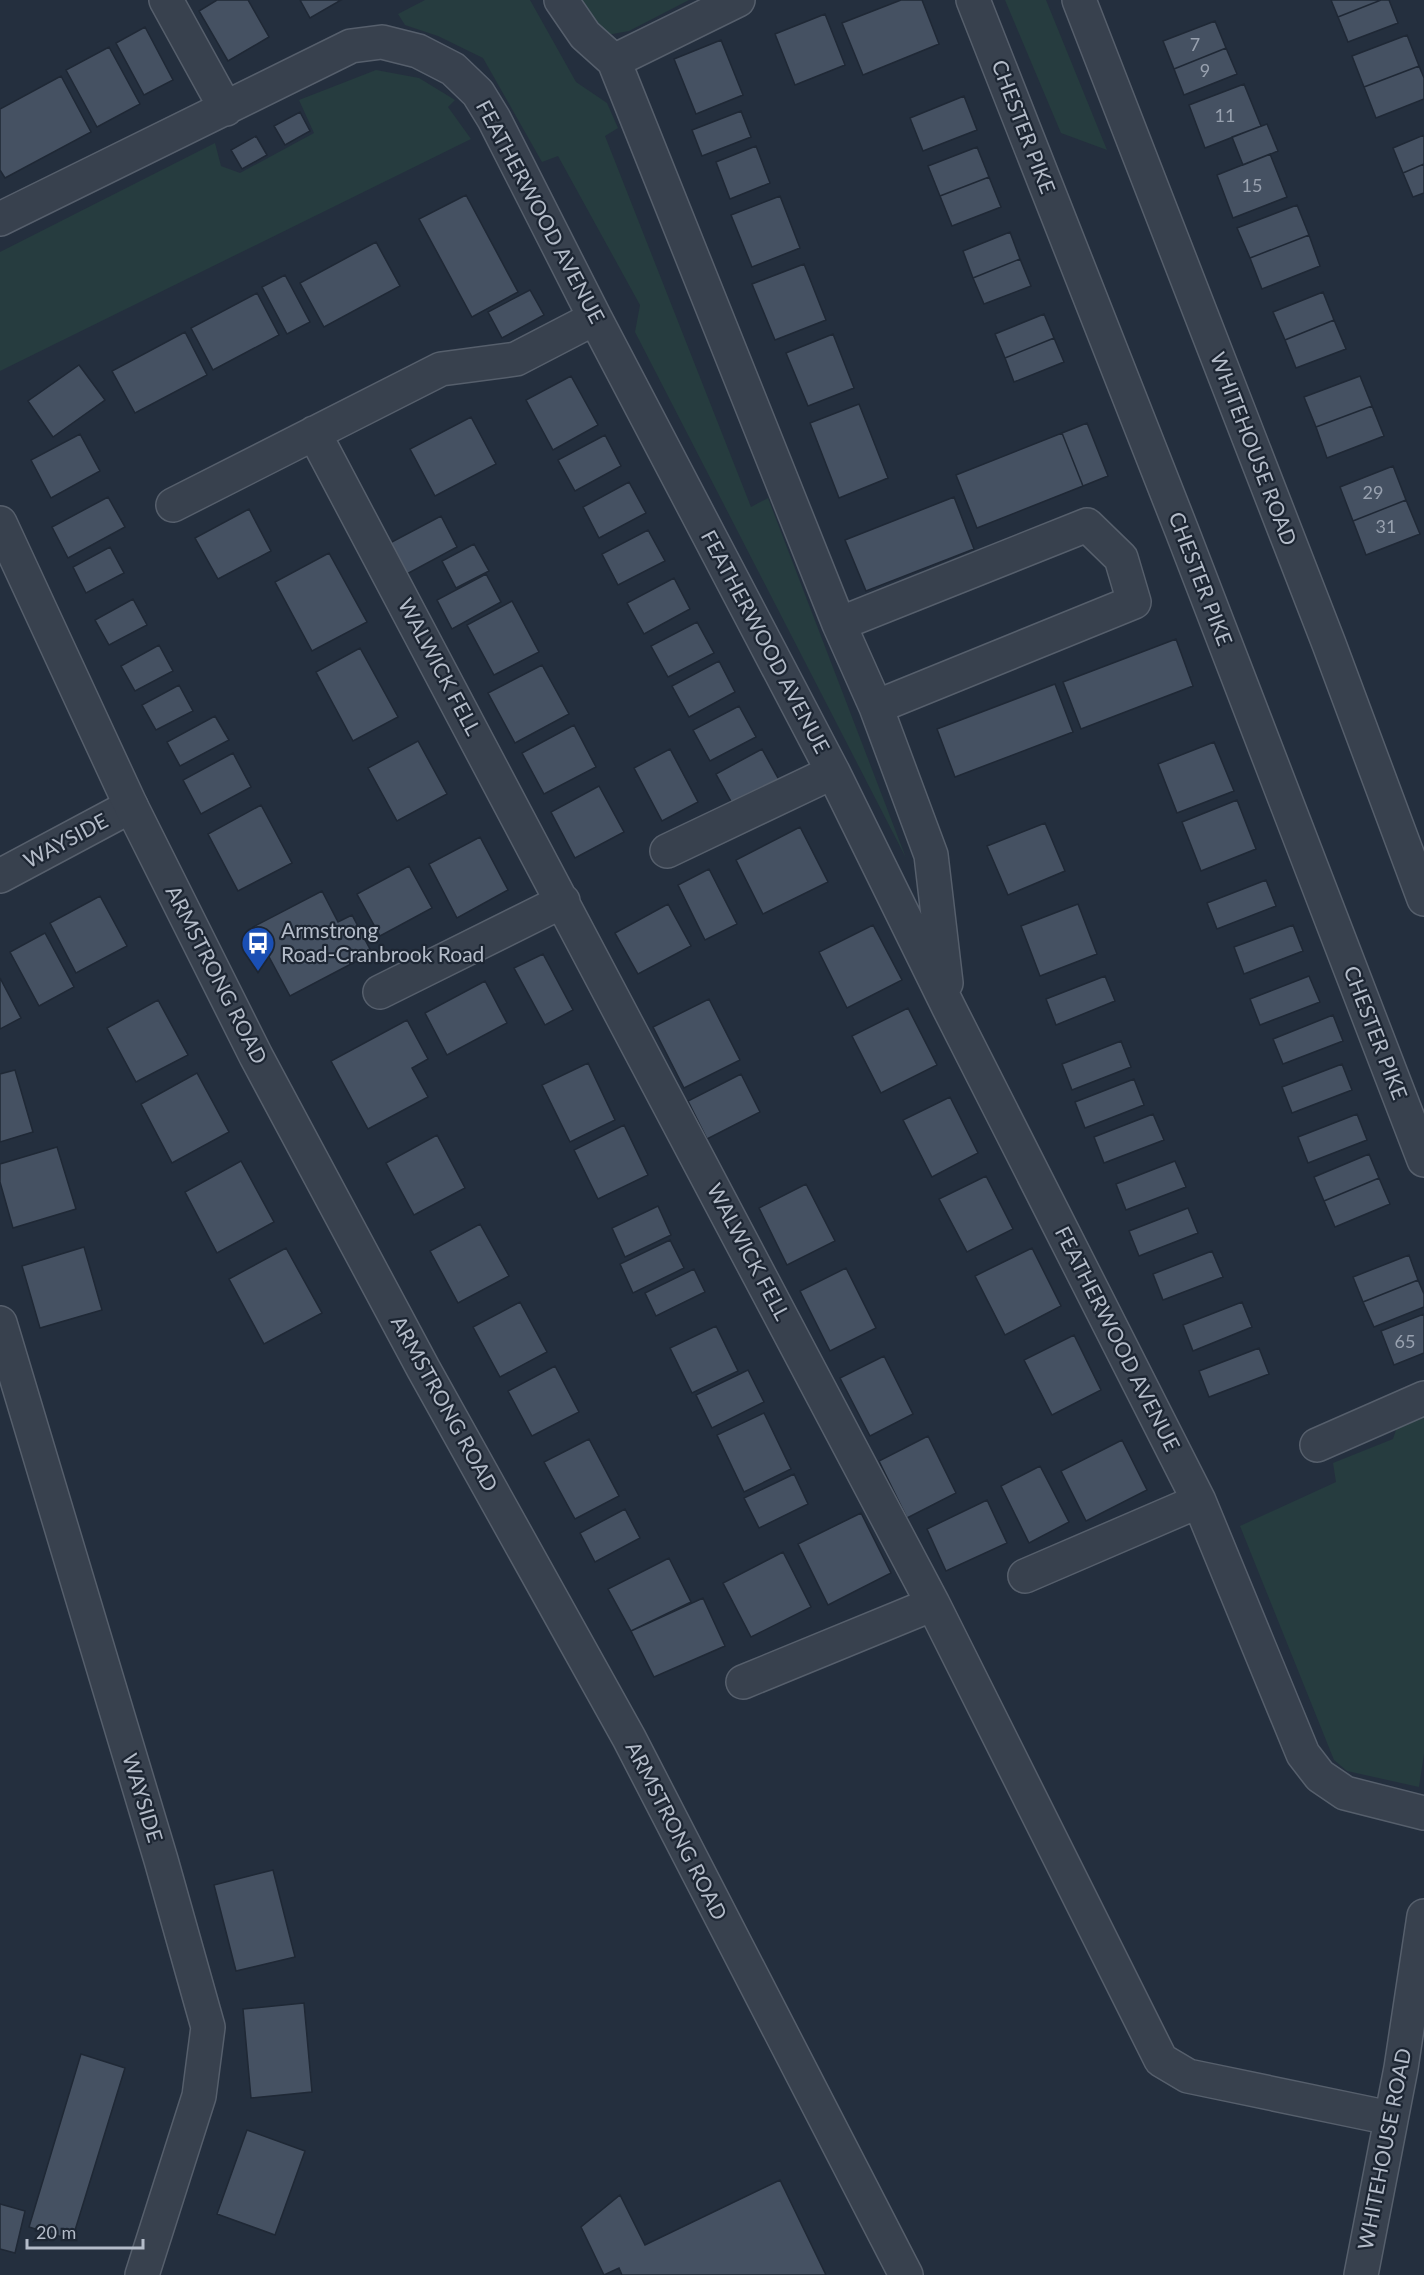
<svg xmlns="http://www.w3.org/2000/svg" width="1424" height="2275" viewBox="0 0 1424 2275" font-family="Lato,sans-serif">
	<rect width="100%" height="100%" fill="#242f3e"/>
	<path fill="#263c3f" d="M425,0h105l46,82 31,21 11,25 -13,8 146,371 17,-9 138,360 -271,-526 5,-27 -82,-149 -16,6 -59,-104 -45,-22 -33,-11 -7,-11z
		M578,0h111l-60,31 -22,4 -15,-6z
		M1005,0h41l61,150 -46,-17z
		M376,70l43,8 36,22 -7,7 23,32 -471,232v-119l215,-109 6,23 19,7 74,-40 -15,-33z
		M1424,1410v344l-5,33 -72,-16 -13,-11 -94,-234 96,-44 -3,-19 60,-24 6,-18z"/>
	<path fill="#455162" stroke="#1f2835" stroke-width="1.5" d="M217,0h31l21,37 -41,24 -29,-50z
		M300,0h41l-31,18z
		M901,0h21l17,44 -76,31 -21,-52z
		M1331,0h50l-43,17z
		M1381,0h8l9,23 -50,19 -10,-25z
		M825,14l20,51 -50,20 -20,-51z
		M1215,21l11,27 -52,21 -11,-28z
		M145,27l28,53 -29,15 -28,-52z
		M1407,35l12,31 -55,21 -12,-31z
		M721,40l22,55 -47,19 -22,-55z
		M109,47l31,57 -43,23 -31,-57z
		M1226,48l11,26 -53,21 -10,-26z
		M1419,66l5,12v21l-48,19 -12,-31z
		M61,76l30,56 -86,46 -5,-8v-61z
		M1244,84l17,42 -56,22 -16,-43z
		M964,96l13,34 -54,21 -13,-33z
		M741,111l10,26 -49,19 -10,-26z
		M300,112l10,19 -25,14 -11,-19z
		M1267,124l11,27 -35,14 -11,-28z
		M1424,135v29l-21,9 -10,-25z
		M256,136l11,19 -25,14 -11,-19z
		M756,146l14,37 -40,16 -14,-37z
		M977,147l12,30 -49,19 -12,-30z
		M1270,154l17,43 -54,21 -16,-43z
		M1424,164v29l-11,4 -10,-24z
		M989,177l12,30 -49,19 -12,-30z
		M466,195l52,97 -46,25 -53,-98z
		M780,196l20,52 -48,19 -21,-52z
		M1297,205l12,30 -59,23 -13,-30z
		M1010,232l10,27 -47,19 -10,-27z
		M1309,235l11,31 -58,23 -12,-31z
		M376,242l24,44 -76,41 -24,-44z
		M1020,259l11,27 -47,18 -11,-26z
		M804,264l22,56 -51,20 -23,-56z
		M285,275l25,47 -23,12 -25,-47z
		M530,290l14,25 -42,23 -14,-26z
		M1323,292l11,28 -49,20 -12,-28z
		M257,293l22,42 -66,35 -22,-42z
		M1044,314l10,24 -49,20 -10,-24z
		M1334,320l12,29 -50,19 -11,-28z
		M185,332l22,43 -72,38 -23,-42z
		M833,334l21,54 -46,18 -22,-53z
		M1054,338l10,24 -50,20 -9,-24z
		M79,365l26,35 -52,37 -25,-36z
		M571,376l27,49 -45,25 -27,-50z
		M1360,376l12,30 -56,21 -12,-30z
		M859,404l29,74 -49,20 -29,-75z
		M1372,406l12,30 -57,22 -11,-31z
		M471,417l25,47 -61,32 -25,-47z
		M1087,423l21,53 -25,10 -21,-53z
		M1062,433l21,53 -106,42 -21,-53z
		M80,434l20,37 -49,27 -20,-38z
		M605,435l16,31 -46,25 -17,-31z
		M1393,466l13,34 -53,21 -13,-34z
		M629,482l17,31 -47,25 -16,-31z
		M108,497l17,30 -57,31 -16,-31z
		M954,497l20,52 -108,42 -21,-51z
		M1406,500l14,34 -54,21 -13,-34z
		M249,509l22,42 -53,28 -23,-41z
		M441,516l16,31 -52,28 -17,-31z
		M648,530l17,31 -47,24 -16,-31z
		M474,544l15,27 -33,17 -14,-27z
		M110,547l14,26 -38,20 -13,-26z
		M329,553l38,69 -55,29 -37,-69z
		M486,574l15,28 -49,27 -15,-29z
		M674,578l16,31 -46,25 -17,-31z
		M133,599l14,26 -38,20 -14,-25z
		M512,601l27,51 -45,23 -27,-50z
		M697,622l17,31 -46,24 -17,-31z
		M1176,639l17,47 -112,43 -18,-47z
		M159,645l14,26 -38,20 -14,-25z
		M360,648l38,69 -45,24 -37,-69z
		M719,661l16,31 -46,25 -17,-31z
		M542,665l27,49 -54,29 -27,-50z
		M1055,684l18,48 -118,45 -18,-48z
		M179,685l14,26 -37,19 -14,-25z
		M739,706l17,31 -46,24 -17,-31z
		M215,716l14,24 -49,26 -13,-24z
		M574,725l22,42 -52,27 -22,-41z
		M418,741l29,53 -50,27 -29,-53z
		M1214,742l20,49 -57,22 -19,-49z
		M670,749l28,53 -36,19 -28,-53z
		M762,749l17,31 -46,25 -17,-31z
		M233,753l18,34 -50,27 -18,-34z
		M599,786l25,46 -49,26 -24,-46z
		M1237,800l19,49 -55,22 -19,-49z
		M261,805l31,58 -54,28 -30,-57z
		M1045,823l20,48 -57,24 -21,-49z
		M800,827l28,55 -65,32 -27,-54z
		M480,837l28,53 -51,28 -28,-54z
		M409,866l23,42 -52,28 -23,-42z
		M709,869l28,55 -32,16 -27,-55z
		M1266,880l10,26 -59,23 -10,-26z
		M322,891l16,31 14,-7 20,38 -82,43 -37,-69z
		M100,896l27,50 -51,27 -26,-50z
		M668,904l23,42 -53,28 -23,-41z
		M1078,904l19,50 -57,22 -19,-50z
		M873,925l29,55 -55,28 -28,-56z
		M1293,925l10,26 -59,23 -10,-27z
		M45,933l29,54 -35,19 -29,-54z
		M543,954l30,56 -28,15 -31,-57z
		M1105,976l10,25 -59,24 -10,-26z
		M1309,976l11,26 -60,23 -10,-26z
		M0,978l21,40 -21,11z
		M485,981l22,42 -60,32 -22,-42z
		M709,999l31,61 -56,28 -31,-61z
		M158,1000l30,55 -52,27 -29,-54z
		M908,1008l29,57 -56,28 -29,-57z
		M1333,1015l10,26 -60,23 -10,-25z
		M407,1020l21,39 -16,9 16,29 -60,32 -37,-68z
		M1121,1041l10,26 -59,23 -10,-26z
		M588,1063l27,57 -45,22 -28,-57z
		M1342,1064l10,26 -60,23 -10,-26z
		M15,1070l18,62 -33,10v-68z
		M197,1073l32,59 -57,31 -31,-59z
		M741,1074l19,38 -53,27 -19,-38z
		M1134,1079l10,26 -59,23 -10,-26z
		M950,1097l28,56 -46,24 -29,-57z
		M1153,1114l11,26 -60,23 -10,-26z
		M1357,1114l10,26 -59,23 -10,-26z
		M624,1125l24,50 -50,24 -24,-49z
		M437,1135l28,53 -51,27 -28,-52z
		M57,1147l19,62 -63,19 -13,-46v-18z
		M1369,1154l10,24 -55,23 -10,-24z
		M241,1161l33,61 -57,31 -32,-61z
		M1175,1161l11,26 -60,23 -10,-26z
		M986,1176l27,53 -46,23 -28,-53z
		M1379,1178l11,26 -55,23 -11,-26z
		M806,1184l29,57 -48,24 -28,-57z
		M658,1206l13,29 -46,22 -13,-29z
		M1188,1208l10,25 -59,23 -10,-25z
		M480,1224l29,52 -51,27 -28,-52z
		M670,1240l14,28 -51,25 -13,-29z
		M84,1247l18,63 -62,18 -18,-62z
		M286,1248l36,65 -58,31 -35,-65z
		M1032,1248l29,58 -56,29 -30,-59z
		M1212,1251l11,26 -60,23 -10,-26z
		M1409,1255l9,25 -55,22 -10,-25z
		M846,1268l30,60 -46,23 -30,-60z
		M694,1269l11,23 -49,24 -11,-23z
		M1418,1280l6,14v13l-50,20 -11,-25z
		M520,1302l27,50 -47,25 -27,-50z
		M1242,1302l10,25 -59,24 -10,-26z
		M1424,1314v39l-30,12 -13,-34z
		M716,1326l22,45 -46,22 -22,-45z
		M1074,1335l27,55 -49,25 -28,-55z
		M1259,1348l10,26 -60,23 -10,-26z
		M884,1356l29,58 -43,22 -30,-58z
		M555,1366l24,46 -47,24 -24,-45z
		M748,1370l16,32 -52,26 -16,-33z
		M764,1413l27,56 -47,23 -27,-57z
		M928,1436l28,57 -49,25 -28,-57z
		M589,1439l30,57 -44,23 -31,-57z
		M1122,1440l25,50 -61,31 -25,-50z
		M1040,1466l29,56 -40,21 -28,-57z
		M794,1474l14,30 -49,24 -15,-30z
		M987,1500l20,43 -61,28 -19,-42z
		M625,1509l15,29 -45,24 -15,-29z
		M861,1513l30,60 -63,32 -30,-61z
		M783,1552l28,55 -60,30 -28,-54z
		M669,1558l22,44 -60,29 -23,-42z
		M703,1598l22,48 -71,31 -23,-46z
		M273,1870l22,87 -59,14 -22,-86z
		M304,2003l8,89 -61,6 -8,-89z
		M81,2054l44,14 -53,172 -43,-13z
		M247,2130l58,21 -30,84 -58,-21z
		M780,2180l46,95h-204l-3,-7 -15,7 -23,-48 39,-32 25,50z
		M0,2204l25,7 -10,42 -15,-4z"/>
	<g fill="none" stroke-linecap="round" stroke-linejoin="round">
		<defs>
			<path id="minor" d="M166,0l60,109
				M561,0l24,35 29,26 124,-61
				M973,0l209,531 242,629
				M1079,0l250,644 95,255
				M614,61l225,563 37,83 55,148 15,128
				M0,219l351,-173 31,-4 36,9 35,18 25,24 16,26 101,199 238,454 116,236 250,493 104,253 17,22 25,17 79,20
				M314,433l619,1171 228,456 27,16 202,42
				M173,505l268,-136 75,-10 79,-41
				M839,624l248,-99 34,33 13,44 -258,105
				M667,851l166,-79
				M0,876l131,-70
				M380,992l183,-91
				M0,1323l161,537 47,167 -9,69 -57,179
				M1317,1445l107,-47
				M1025,1576l174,-75
				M743,1682l190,-78
				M1361,2275l40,-207 23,-152"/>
			<path id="tertiary" d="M0,523l131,283 125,250 167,312 206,370 277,537"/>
		</defs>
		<use href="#minor" stroke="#565f6c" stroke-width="36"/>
		<use href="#tertiary" stroke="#565f6c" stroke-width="36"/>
		<use href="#minor" stroke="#38414e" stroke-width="33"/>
		<use href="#tertiary" stroke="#38414e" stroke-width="33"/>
	</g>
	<defs>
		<symbol id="bus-pin" viewBox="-11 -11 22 30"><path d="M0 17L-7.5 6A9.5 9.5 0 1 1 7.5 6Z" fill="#1a4fb4" stroke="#1d2633"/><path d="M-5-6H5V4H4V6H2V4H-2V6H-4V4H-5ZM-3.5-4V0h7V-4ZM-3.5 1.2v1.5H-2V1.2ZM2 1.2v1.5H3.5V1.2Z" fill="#fff"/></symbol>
	</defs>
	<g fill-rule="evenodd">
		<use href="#bus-pin" x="239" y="924" width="38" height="52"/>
	</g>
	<g text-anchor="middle" stroke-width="4.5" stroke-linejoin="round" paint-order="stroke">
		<g font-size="18" fill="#98a1af">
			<text x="1195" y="51">7</text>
			<text x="1205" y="77">9</text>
			<text x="1225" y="122">11</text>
			<text x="1252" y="192">15</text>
			<text x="1373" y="499">29</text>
			<text x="1386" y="533">31</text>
			<text x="1405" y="1348">65</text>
		</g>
		<g font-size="21" fill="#b4bcc9" stroke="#1d2633">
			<text transform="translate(1023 127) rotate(69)" y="7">CHESTER PIKE</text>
			<text transform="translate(540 212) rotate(62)" y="7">FEATHERWOOD AVENUE</text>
			<text transform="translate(1253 449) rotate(69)" y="7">WHITEHOUSE ROAD</text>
			<text transform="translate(1200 579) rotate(69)" y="7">CHESTER PIKE</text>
			<text transform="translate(765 642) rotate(62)" y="7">FEATHERWOOD AVENUE</text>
			<text transform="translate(439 667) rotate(62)" y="7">WALWICK FELL</text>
			<text transform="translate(66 841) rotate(-28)" y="7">WAYSIDE</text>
			<text transform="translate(216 975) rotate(63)" y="7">ARMSTRONG ROAD</text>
			<text transform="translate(1375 1033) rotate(69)" y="7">CHESTER PIKE</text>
			<text transform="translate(748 1252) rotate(62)" y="7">WALWICK FELL</text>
			<text transform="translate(1117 1339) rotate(63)" y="7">FEATHERWOOD AVENUE</text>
			<text transform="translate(444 1404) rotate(61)" y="7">ARMSTRONG ROAD</text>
			<text transform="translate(142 1798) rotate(73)" y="7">WAYSIDE</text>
			<text transform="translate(676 1831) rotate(63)" y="7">ARMSTRONG ROAD</text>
			<text transform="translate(1385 2149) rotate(-79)" y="7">WHITEHOUSE ROAD</text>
		</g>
		<g font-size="21" fill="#b4bcc9" stroke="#1d2633" text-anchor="start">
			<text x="281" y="938">Armstrong<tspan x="281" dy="24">Road-Cranbrook Road</tspan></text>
		</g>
	</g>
	<path d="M27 2239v9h116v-9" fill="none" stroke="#b4bcc9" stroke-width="3"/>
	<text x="36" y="2239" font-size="18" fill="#b4bcc9" stroke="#1d2633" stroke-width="4.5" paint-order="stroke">20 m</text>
</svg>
